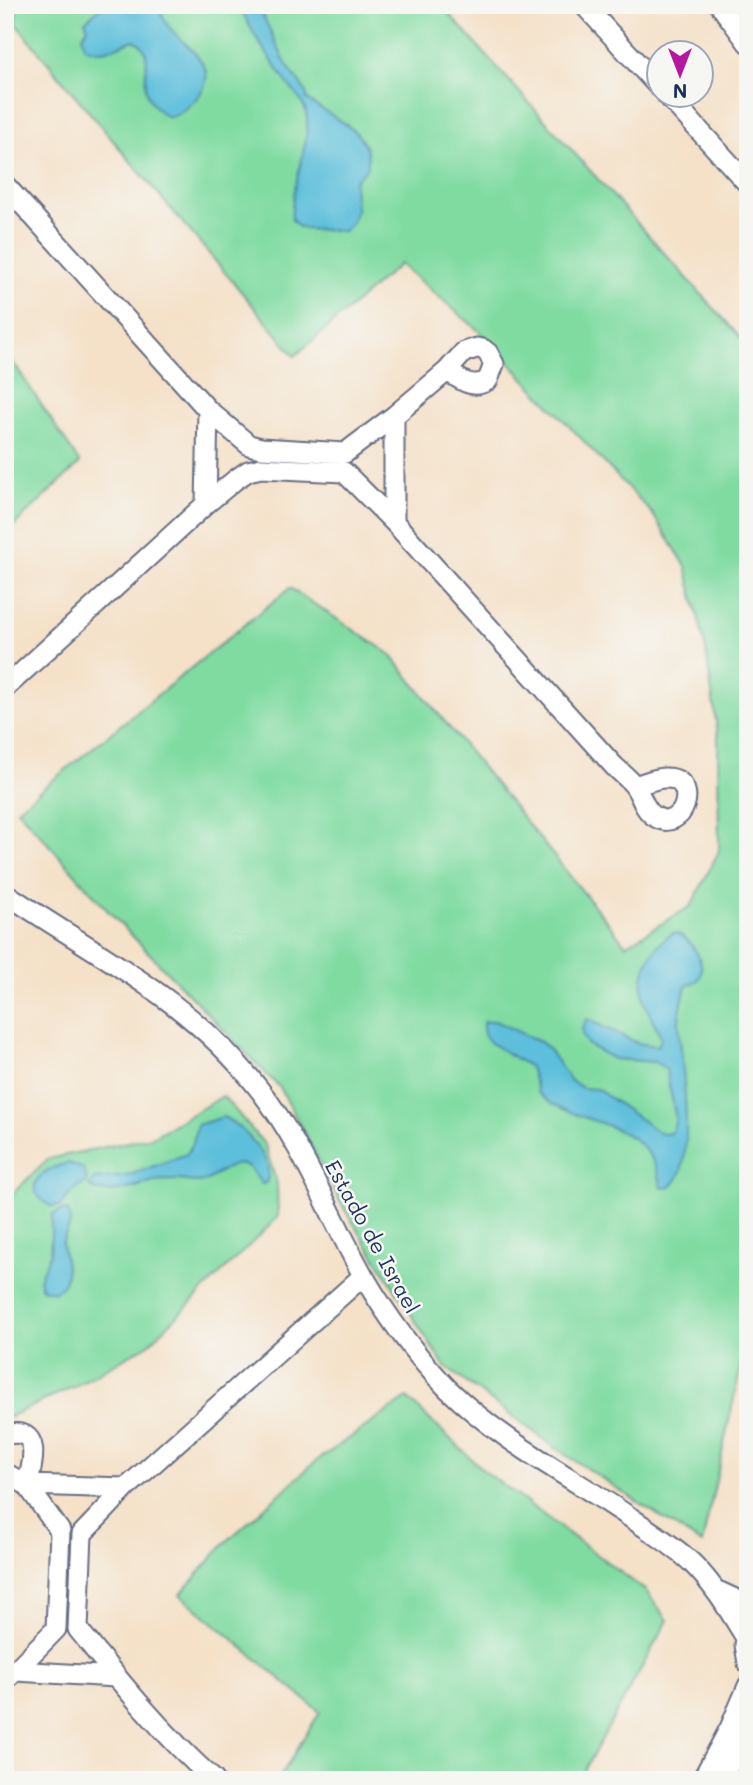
<svg xmlns="http://www.w3.org/2000/svg" width="753" height="1785" viewBox="0 0 753 1785" font-family="Mali,sans-serif">
	<rect width="100%" height="100%" fill="#f6f6f2"/>
	<filter id="ink" filterUnits="userSpaceOnUse"><feTurbulence type="fractalNoise" baseFrequency=".0143" numOctaves="2"/><feDisplacementMap in="SourceGraphic" scale="14" xChannelSelector="R" yChannelSelector="G"/><feConvolveMatrix kernelMatrix="1 2 1 2 8 2 1 2 1" color-interpolation-filters="sRGB"/></filter>
	<filter id="wash" filterUnits="userSpaceOnUse"><feTurbulence type="fractalNoise" baseFrequency=".00686" numOctaves="4" result="noise"/><feDisplacementMap in="SourceGraphic" scale="28" xChannelSelector="R" yChannelSelector="G"/><feGaussianBlur stdDeviation="1.57" result="paint"/><feColorMatrix in="noise" values="0 0 0 0 0 0 0 0 0 0 0 0 0 0 0 0 0 1.4 0 .05"/><feComposite in="paint" operator="in"/></filter>
	<g filter="url(#wash)">
		<rect width="100%" height="100%" fill="#f4e1c8"/>
		<path fill="#80dba1" stroke="#4e8580" stroke-width="2" d="M16,5h425l307,341v988l-46,210 -145,-95 -113,-83 -102,-161 -61,-116 -171,-176 -93,-104 273,-221 100,66 236,291 65,-39 28,-55 -1,-115 -12,-86 -20,-84 -34,-53 -174,-183 -78,-66 -105,92c-92,-111 -187,-219 -278,-331z
			M5,350l75,113 -75,71z
			M223,1096l42,49 12,40 1,32 -129,127 -74,42 -70,33v-218l43,-42 104,-22z
			M407,1398l76,72 163,121 22,29 -89,160h-301l42,-68 -140,-117 44,-51 91,-82z"/>
		<path fill="#5dbfdb" stroke="#3c779c" stroke-width="2" d="M104,5h57c-4,34 74,53 34,95 -8,7 -16,16 -27,17 -45,-27 -3,-61 -34,-77 -16,5 -32,17 -49,7l-3,-10 6,-10 -3,-6z
			M240,5h18l27,57 21,30 1,8c24,17 68,31 60,68l-11,11 -2,4 2,27 -4,12 -8,9 -37,-2 -8,-2 -7,-7c-3,-33 21,-79 14,-108 -3,-13 -14,-21 -21,-32 -16,-24 -35,-48 -45,-75z
			M673,933c16,1 33,28 27,44 -2,5 -9,6 -14,9 -3,12 -7,25 -7,37 0,27 24,165 -16,165l-2,-3c-11,-63 -68,-57 -112,-83l-11,-9 -8,-26 -41,-25c-6,-6 -6,-12 -6,-20l12,-1 46,21 8,8 21,30 13,8 14,1 63,44 6,1 6,-2 4,-13 -10,-50 -11,-7 -41,-3 -26,-14 -5,-8 -1,-8 5,-10 50,24 21,3 3,-7c-4,-14 -14,-26 -17,-40 -6,-25 8,-54 29,-66z
			M223,1117c19,8 54,44 43,66l-4,1 -13,-17c-17,-9 -30,8 -44,14 -10,3 -22,-2 -32,-1 -7,0 -15,0 -22,2 -16,5 -48,17 -62,4l5,-7 33,-3 60,-22 6,-11 4,-18z
			M69,1163l15,6 3,12 -14,10 -13,15 -8,1c-35,-20 -10,-39 17,-44z
			M63,1210l5,1c6,18 -3,18 -6,33 3,17 11,38 -8,48l-12,-3 -3,-10 11,-25 2,-39z"/>
	</g>
	<g filter="url(#ink)">
		<g fill="none" stroke-linecap="round" stroke-linejoin="round">
			<defs>
				<path id="minor" d="M584,5l74,81
					M720,5l28,38
					M666,94l82,90
					M5,185l203,225 41,35 12,3 84,5 49,-37 53,-45 17,-19 13,-4 6,1 5,4 6,11 -6,16c-15,10 -27,0 -41,-9
					M394,416v106l219,243c6,6 14,12 20,19 8,9 10,25 21,32 30,20 47,-37 13,-38 -10,-1 -22,5 -32,8
					M206,504l2,-94
					M5,688l201,-184 29,-24 13,-9 13,-3 83,4 50,50
					M5,893c94,64 182,104 254,196 45,57 70,126 105,188 24,41 51,78 84,112 55,54 126,89 189,133 19,13 40,26 56,42 22,22 37,48 53,74
					M5,1435c38,-10 28,29 22,50
					M5,1473l22,12 99,3
					M720,1592l28,13
					M748,1630l-3,15 3,18
					M16,1671l100,6
					M5,1681l51,-52 4,-98 -33,-46
					M214,1780c-50,-44 -94,-98 -136,-151l4,-95 44,-46 237,-212
					M702,1780l28,-52 18,-42
					M720,1780l28,-46"/>
			</defs>
			<use href="#minor" stroke="#676d83" stroke-width="23"/>
			<use href="#minor" stroke="#fff" stroke-width="19"/>
		</g>
	</g>
	<g text-anchor="middle" stroke-width="5" stroke-linejoin="round" paint-order="stroke">
		<g font-size="21" fill="#1b2f5e" stroke="#f6f6f2">
			<text transform="translate(372 1237) rotate(61)" y="7">Estado de Israel</text>
		</g>
	</g>
	<rect width="753" height="1785" fill="none" stroke="#f6f6f2" stroke-width="28"/>
	<g transform="translate(680 74) rotate(180)"><circle r="33" fill="#f6f6f2" stroke="#9ea6b7" stroke-width="2"/>
	<path d="M0-5L12 26L0 18L-12 26Z" fill="#b5179e"/>
	<text y="-10" font-size="19" font-weight="bold" text-anchor="middle" fill="#1b2f5e">N</text>
	</g>
</svg>
